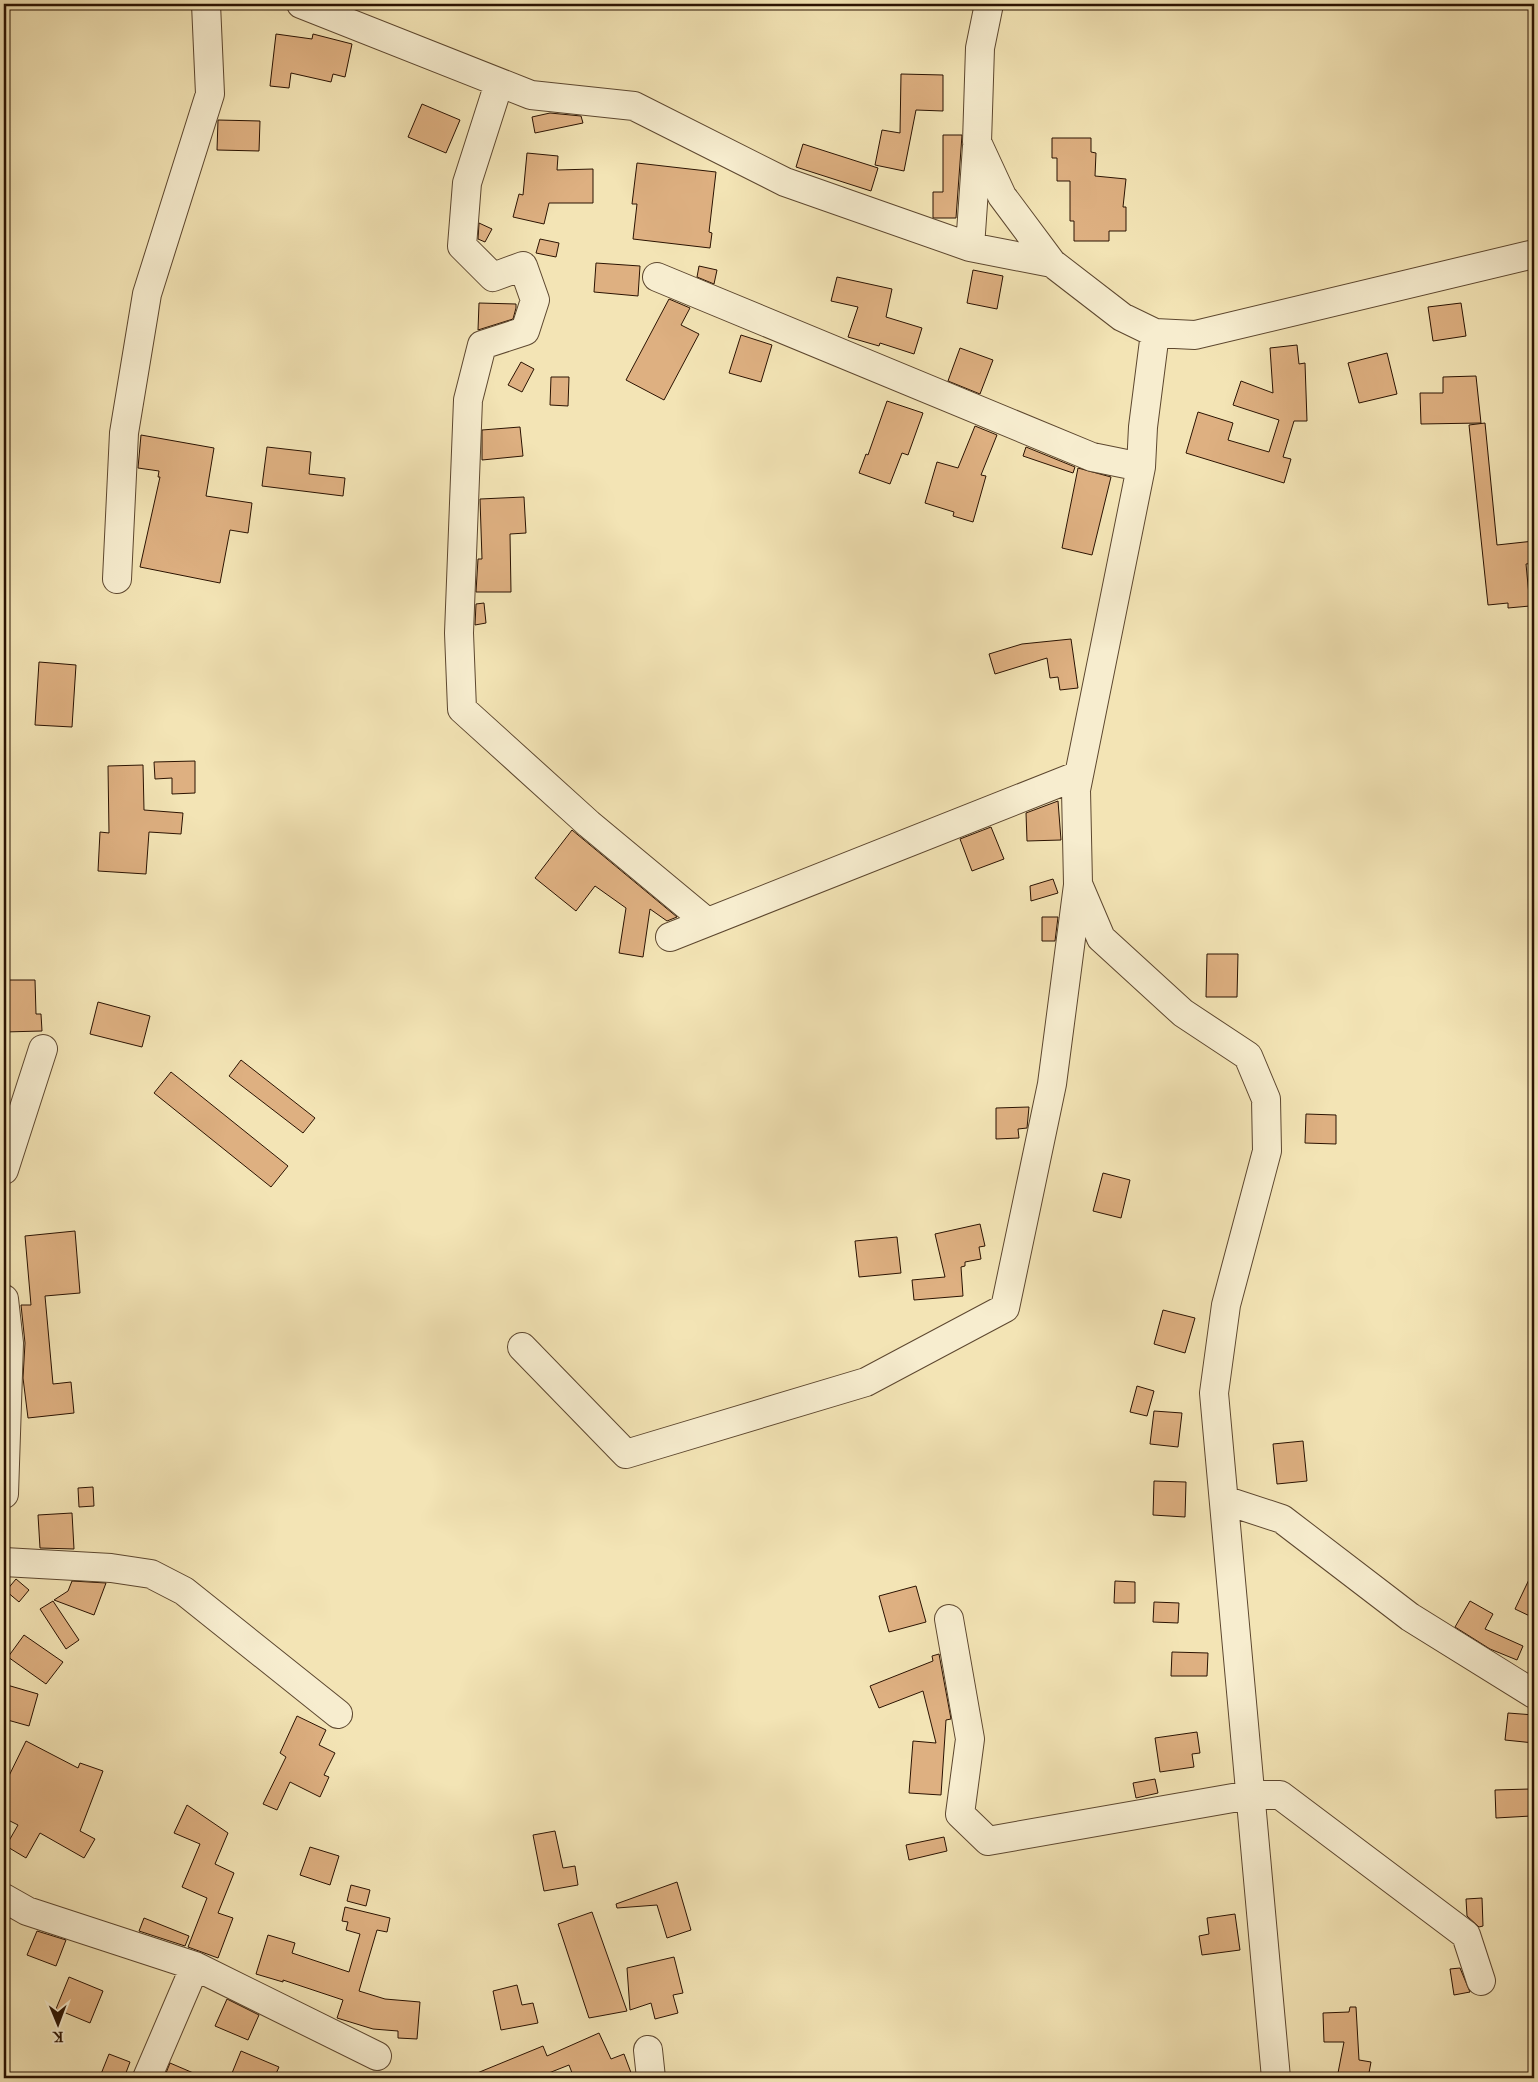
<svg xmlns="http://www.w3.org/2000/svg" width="1538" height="2082" viewBox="0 0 1538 2082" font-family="'IM FELL French Canon',serif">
	<rect width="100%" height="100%" fill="#f3e4b5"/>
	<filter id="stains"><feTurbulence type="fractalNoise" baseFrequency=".004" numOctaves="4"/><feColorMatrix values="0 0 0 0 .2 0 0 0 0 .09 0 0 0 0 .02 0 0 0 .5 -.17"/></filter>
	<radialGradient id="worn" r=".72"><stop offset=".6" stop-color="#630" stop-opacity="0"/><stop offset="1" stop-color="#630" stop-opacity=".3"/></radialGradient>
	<path fill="#deb081" stroke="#2b1302" d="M276,34l36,5 1,-5 39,10 -7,33 -12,-3 -2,8 -40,-9 -2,15 -19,-2z
		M901,74l42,1v36l-27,-1 -12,61 -29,-6 7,-35 18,3z
		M422,104l38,16 -14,33 -38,-16z
		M550,113l31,3 2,7 -48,10 -3,-16z
		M218,120l42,1 -1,30 -42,-1z
		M943,135h19l-6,83h-23v-26h10z
		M1052,138h39v14l5,1 -1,23 31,3 -3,28h3v24h-17v10h-35v-20h-4v-40h-13v-23h-5z
		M803,144l75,24 -7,23 -75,-24z
		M527,153l31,3 -1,14 36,-1v34h-44l-5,21 -31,-7 6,-23 4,1z
		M637,163l79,9 -7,60 3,1 -2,15 -77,-9 4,-35h-5z
		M479,223l13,6 -7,13 -7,-3z
		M540,239l19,4 -3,14 -20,-4z
		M596,263l44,3 -2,30 -44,-4z
		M699,266l18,4 -3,14 -17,-7z
		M973,270l30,6 -6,33 -30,-6z
		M837,277l55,12 -6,28 36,11 -8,26 -34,-11 -1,3 -31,-9 10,-30 -27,-6z
		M669,299l21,9 -9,17 18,9 -35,66 -38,-20z
		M479,303l37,1v4l-3,11 -35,11z
		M1461,303l5,33 -33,5 -5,-34z
		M741,335l31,10 -11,37 -32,-9z
		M1297,345l2,19 6,-1 2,58h-13l-11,36 8,2 -7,24 -98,-30 12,-41 35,11 -5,17 41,12 10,-32 -46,-15 8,-24 32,12 -3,-45z
		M960,348l33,12 -13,34 -32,-13z
		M1387,353l10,41 -38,9 -11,-40z
		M521,362l13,7 -12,23 -14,-7z
		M1476,376l5,47 -60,1 -1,-31h23v-16z
		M551,377h18l-1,29 -18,-1z
		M887,401l36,12 -15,42 -6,-2 -12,31 -31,-11 7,-19 2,1z
		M1485,423l12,122 37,-4v22l-8,1 4,42 -22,2v-5l-20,2 -19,-180z
		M975,426l22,9 -16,40 5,1 -13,46 -20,-6 1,-4 -29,-9 12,-41 21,6z
		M520,427l3,29 -41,4v-30z
		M141,435l73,13 -8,48 46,7 -4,30 -18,-3 -10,53 -80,-16 20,-90h-2l1,-6 -21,-3z
		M267,447l44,5 -2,22 36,4 -2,18 -81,-10z
		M1026,447l49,20 -2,6 -50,-17z
		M1078,468l33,9 -19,78 -30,-7z
		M524,497l2,36 -16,1 1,58h-35l2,-33h4l-2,-60z
		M484,603l2,20 -11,2 1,-21z
		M1071,639l7,49 -18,2 -2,-13 -8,1 -3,-20 -52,16 -6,-20 33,-10z
		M39,662l37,3 -4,62 -37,-2z
		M195,761v32l-23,1v-16l-17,1 -1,-17z
		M143,765l1,45 39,3 -2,21 -32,-2 -3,42 -48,-3 2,-39 9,1 -1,-67z
		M1058,801l3,39 -34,1 -1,-28z
		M991,827l13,32 -32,12 -12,-32z
		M572,830l105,87 -10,4 -17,-12 -7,48 -24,-4 7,-45 -31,-22 -19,25 -41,-33z
		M1053,879l5,14 -27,8 -1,-15z
		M1042,917h16l-3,24h-13z
		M1207,954h31l-1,43h-31z
		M4,980h31l1,34h5l1,17 -38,1z
		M98,1002l52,14 -8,31 -52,-13z
		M241,1060l74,58 -12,15 -74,-57z
		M171,1072l117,94 -17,21 -117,-94z
		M1029,1107l-2,21 -9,1 1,9 -23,1v-31z
		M1306,1114l30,1v29l-31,-1z
		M1103,1173l27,7 -9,38 -28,-7z
		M980,1224l5,22 -6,1 2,12 -16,3v4l-4,1 2,29 -49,4 -2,-20 33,-3 -10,-43z
		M75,1231l5,62 -35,3 8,88 18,-2 3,31 -46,5 -5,-40 2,-35 -4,-38h10l-6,-69z
		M897,1237l4,36 -42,4 -4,-36z
		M1163,1310l32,8 -10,35 -31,-9z
		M1137,1386l17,5 -7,25 -17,-4z
		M1154,1411l28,2 -4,34 -28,-3z
		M1303,1441l4,40 -30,3 -4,-40z
		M1154,1481l32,1 -1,35 -32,-2z
		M93,1487l1,19 -15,1 -1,-19z
		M72,1513l2,36 -34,-1 -2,-33z
		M1534,1569v49l-19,-9z
		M16,1579l13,11 -10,12 -13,-11z
		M72,1581l34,2 -12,32 -40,-15 14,-9z
		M1115,1581l20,1v21h-21z
		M916,1586l10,36 -37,10 -10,-36z
		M53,1601l26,39 -13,9 -26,-40z
		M1470,1601l23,13 -8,15 38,17 -6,14 -27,-11 -35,-22z
		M1154,1602l25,1 -1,20 -25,-1z
		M24,1635l39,27 -17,22 -38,-27z
		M1172,1652l36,1 -1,23h-36z
		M939,1654l12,65 -5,1 -5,75 -32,-2 4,-52 23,2 -13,-52 -44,17 -9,-22 63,-25 -1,-5z
		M7,1685l31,9 -9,32 -25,-7v-24z
		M1508,1713l26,2v28l-29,-3z
		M297,1716l29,14 -7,15 16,8 -11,22 5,2 -9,20 -30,-15 -13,28 -14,-6 23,-47 -6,-4z
		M1197,1732l3,21 -8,1 2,13 -34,5 -5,-34z
		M26,1741l52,27 2,-5 23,8 -23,60 15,8 -11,19 -44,-25 -14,25 -20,-12 12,-21 -14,-7v-32z
		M1155,1779l3,14 -22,5 -3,-15z
		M1530,1789l1,27 -35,2 -1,-28z
		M187,1805l41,28 -13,31 19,9 -16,40 15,5 -15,40 -30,-11 19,-49 -25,-11 18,-43 -26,-11z
		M555,1831l8,37 12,-2 3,19 -34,6 -11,-56z
		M944,1837l3,14 -38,9 -3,-15z
		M310,1847l29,9 -9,29 -30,-10z
		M677,1882l14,48 -24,8 -10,-33 -40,3 -1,-4z
		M351,1885l19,5 -4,16 -19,-5z
		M1482,1898l1,28 -4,1 -12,-11 -1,-17z
		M345,1907l45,11 -3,14 -10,-2 -18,61 26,8 35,3 -3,37 -19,-1v-7l-25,-2 -36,-11 6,-18 -60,-20v2l-27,-8 12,-39 27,8 -3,10 57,19 11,-38 -14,-4 2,-8 -6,-1z
		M592,1912l35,99 -38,7 -31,-94z
		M1235,1914l5,36 -38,5 -3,-19 10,-2 -2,-16z
		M144,1918l45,18 -4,10 -46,-15z
		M37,1931l29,9 -10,26 -29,-11z
		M674,1957l9,36 -10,2 5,18 -23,6 -4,-16 -21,7 -3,-42z
		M1460,1968l10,24 -16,3 -4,-26z
		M69,1977l34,14 -13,32 -34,-14z
		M517,1985l5,20 11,-2 5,20 -37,7 -8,-39z
		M227,1999l32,16 -11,25 -33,-14z
		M1350,2007h6l3,53 12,2 -3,16h-31l7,-36h-20l-1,-29 26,-1z
		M599,2033l12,26 13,-5 9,24h-59l-5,-13 -33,13h-71l78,-32 4,10z
		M241,2051l38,16 -5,11h-44z
		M109,2054l21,8 -6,16h-12l-11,-4z
		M170,2063l35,15h-41z"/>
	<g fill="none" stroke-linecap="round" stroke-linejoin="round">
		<defs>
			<path id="minor" d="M301,4l230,91 103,11 151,76 185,65 82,16
				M989,4l-9,44 -3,94 25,54 50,67 70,54 33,16 -12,94 -2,40 -65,323 2,94 23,54 82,75 65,43 18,43 1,52 -41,154 -12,88 62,685
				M499,83l-32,100 -5,63 31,31 30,-11 12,34 -10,31 -43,14 -14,55 -9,233 3,76 127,115 118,98
				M970,247l7,-101
				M657,277l435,180 49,10
				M1155,333l40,2 339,-81
				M117,579l7,-146 23,-139 63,-200 -4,-90
				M670,937l409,-162
				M4,1170l39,-121
				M4,1299l5,44 -5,151
				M522,1347l104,107 240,-72 139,-74 47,-224 26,-199
				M1224,1500l58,19 128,98 124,77
				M4,1562l107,6 40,6 33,17 154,123
				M949,1619l21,120 -10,75 28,27 262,-46h30l186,140 15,46
				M4,1898l23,13 168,55 182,90
				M648,2050l3,28
				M147,2078l48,-112"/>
		</defs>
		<use href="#minor" stroke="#5d472f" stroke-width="30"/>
		<use href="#minor" stroke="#f7edcf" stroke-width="28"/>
	</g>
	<rect width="1538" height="2082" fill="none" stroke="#f3e4b5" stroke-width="20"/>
	<rect x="5" y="5" width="1528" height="2072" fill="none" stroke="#2b1302" stroke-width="2.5"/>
	<rect x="10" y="10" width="1518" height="2062" fill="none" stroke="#2b1302"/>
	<g transform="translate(58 2024) rotate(179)" stroke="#f7edcf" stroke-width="4" paint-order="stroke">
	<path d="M0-4L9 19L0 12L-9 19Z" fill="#2b1302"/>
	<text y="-8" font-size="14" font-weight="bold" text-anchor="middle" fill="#2b1302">K</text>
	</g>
	<rect width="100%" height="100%" filter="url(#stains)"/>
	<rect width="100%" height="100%" fill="url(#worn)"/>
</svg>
